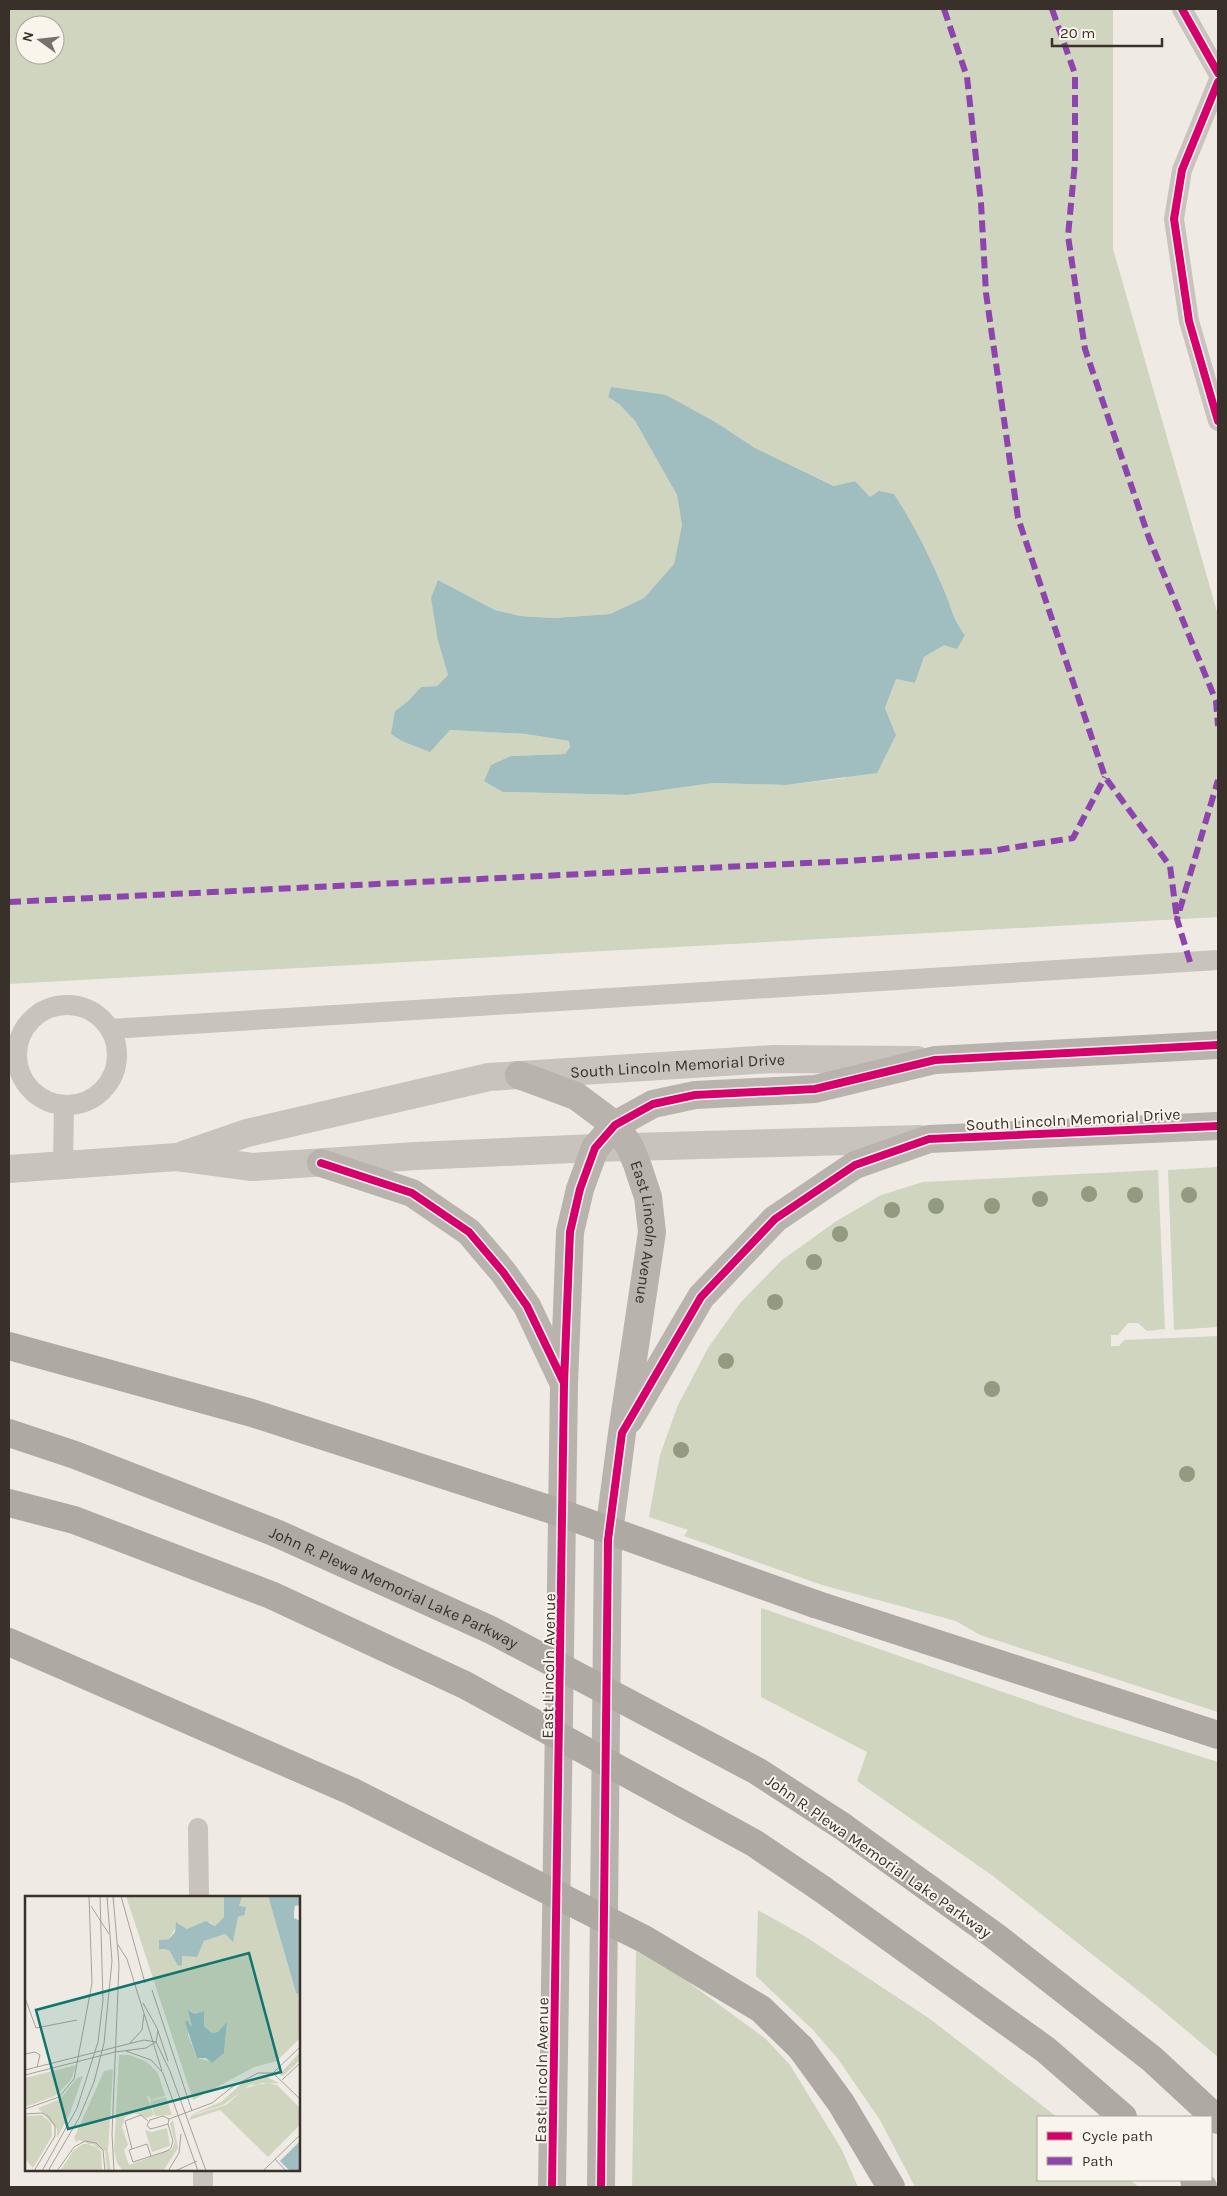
<svg xmlns="http://www.w3.org/2000/svg" width="1227" height="2196" viewBox="0 0 1227 2196" font-family="Karla,sans-serif">
	<rect width="100%" height="100%" fill="#efebe4"/>
	<path fill="#cfd5be" fill-rule="evenodd" d="M9,9h1104v240l105,366v302l-1209,67zM25,25h30v30h-30zM611,387l26,5 58,20 22,11 38,25 80,38 20,-5 15,16 24,-3c20,30 36,63 50,96 8,18 8,28 21,45l-21,9 -20,13 -9,26 -19,-4 -11,29 11,27 -51,43 -59,7 -73,-2 -85,12 -125,-3 8,-36 54,-2 5,-7 -1,-6 -43,-7 -76,-4 -55,-19 13,-10 13,-14 16,-1 11,-11 -10,-34v-61l57,30 25,6 34,2 56,-4 34,-16 30,-34 8,-39 -5,-30 -42,-74 -16,-17 -11,-7z
		M1218,1167v160l-44,3 -6,-160z
		M1158,1170l7,159 -18,2 -9,-8h-10l-10,12h-7v11h8l5,-6 94,-4v376l-238,-77 -24,-14 -134,-36 -138,-49 4,-6 -39,-13 11,-62 18,-50 30,-57 32,-45 42,-43 53,-38 46,-27 42,-13z
		M761,1608l317,110 140,44v295l-68,-57 -157,-124 -136,-95 10,-29 -106,-55z
		M758,1910l48,27 124,82 127,98h-19v63h92l9,7h-224l-35,-67 -42,-61 -25,-29 -57,-54z
		M636,1951l48,28 82,60 24,26 52,85 16,37h-226z"/>
	<path fill="#a0bec0" d="M611,387l55,8 51,28 38,25 79,38 21,-5 15,16 9,-6 15,3c20,30 36,63 50,96 8,18 8,28 21,45l-8,14 -13,-4 -20,12 -9,26 -19,-4 -11,29 11,27 -19,38 -91,12 -73,-2 -85,12 -125,-3 -19,-11 7,-16 20,-9 54,-2 5,-7 -1,-6 -43,-7 -76,-4 -20,22 -28,-11 -11,-7 4,-23 13,-10 13,-14 16,-1 11,-11 -10,-34 -7,-43 7,-18 57,30 25,6 34,2 56,-4 34,-16 30,-34 8,-39 -5,-30 -42,-74 -16,-17 -11,-7z"/>
	<g fill="none" stroke-linecap="round" stroke-linejoin="round">
		<path stroke="#c8c3bd" stroke-width="20" d="M1182,9l36,64
			M1218,82l-36,88 -8,49 15,102 29,100
			M17 1055a50 50 0 1 1 100 0a50 50 0 1 1-100 0Z
			M110,1029l1108,-69
			M63,1165l1,-60
			M198,1828l1,69
			M203,2170v17"/>
		<g stroke="#c8c3bd" stroke-width="28">
			<path id="s1" d="M183,1155l64,-22 242,-56 284,-18 144,1"/>
			<path d="M9,1169l168,-12 75,10 164,-11 179,-8 325,-9"/>
		</g>
		<g stroke="#b9b3ad" stroke-width="28">
			<path id="s2" d="M519,1075l57,21 39,29 15,22 7,17 11,33 4,35 -30,201 -14,107 -7,647"/>
			<path d="M321,1163l91,30 57,39 34,40 24,34 35,74"/>
			<path d="M629,1420l72,-123 74,-78 80,-54 74,-26 289,-13"/>
			<path d="M552,2187l12,-803 6,-152 10,-43 15,-41 20,-23 38,-21 42,-9 120,-6 120,-29 283,-15"/>
		</g>
		<path stroke="#aea9a3" stroke-width="28" d="M9,1346l243,67 303,98
			M815,1604l403,131
			M842,1826l153,110 157,123 66,61
			M822,1889l224,161 77,67
			M801,2048l40,55 50,84
			M1194,2180l9,7"/>
		<g stroke="#aea9a3" stroke-width="28">
			<path id="s3" d="M9,1433l66,22 201,78 215,97 266,141 85,55"/>
			<path d="M9,1503l65,17 197,75 194,90 289,158 68,46"/>
			<path d="M555,1511l260,93"/>
			<path d="M9,1642l342,149 293,148 117,70 40,39"/>
		</g>
		<path stroke="#8e44ad" stroke-width="6" stroke-dasharray="12 6" stroke-linecap="butt" d="M944,9l23,68 14,126 5,90 32,225 87,259 65,89 7,53
			M1052,9l23,65v88l-7,74 17,113 64,189 67,163 2,25
			M9,902l839,-41 143,-10 82,-13 32,-61
			M1190,962l-13,-43 41,-139"/>
		<defs>
			<path id="cycleway" d="M1182,9l36,64
				M1218,82l-36,88 -8,49 15,102 29,100
				M321,1163l91,30 57,39 34,40 24,34 36,75
				M552,2187l12,-803 6,-152 10,-43 15,-41 20,-23 38,-21 42,-9 120,-6 120,-29 283,-15
				M601,2187l7,-647 14,-107 79,-136 74,-78 80,-54 74,-26 289,-13"/>
		</defs>
		<use href="#cycleway" stroke="#faf5ec" stroke-width="11"/>
		<use href="#cycleway" stroke="#d6006c" stroke-width="8"/>
	</g>
	<g fill="#929a80">
		<circle cx="1089" cy="1194" r="8"/>
		<circle cx="1135" cy="1195" r="8"/>
		<circle cx="1189" cy="1195" r="8"/>
		<circle cx="1040" cy="1199" r="8"/>
		<circle cx="936" cy="1206" r="8"/>
		<circle cx="992" cy="1206" r="8"/>
		<circle cx="892" cy="1210" r="8"/>
		<circle cx="840" cy="1234" r="8"/>
		<circle cx="814" cy="1262" r="8"/>
		<circle cx="775" cy="1302" r="8"/>
		<circle cx="726" cy="1361" r="8"/>
		<circle cx="992" cy="1389" r="8"/>
		<circle cx="681" cy="1450" r="8"/>
		<circle cx="1187" cy="1474" r="8"/>
	</g>
	<g text-anchor="middle" stroke-width="4" stroke-linejoin="round" paint-order="stroke">
		<g font-size="16" fill="#3a302a" stroke="#faf5ec">
			<text dy="6" stroke="none"><textPath href="#s1" startOffset="505">South Lincoln Memorial Drive</textPath></text>
			<text transform="translate(1073 1119) rotate(-3)" y="6">South Lincoln Memorial Drive</text>
			<text dy="6" stroke="none"><textPath href="#s2" startOffset="224">East Lincoln Avenue</textPath></text>
			<text dy="6" stroke="none"><textPath href="#s3" startOffset="415">John R. Plewa Memorial Lake Parkway</textPath></text>
			<text transform="translate(548 1666) rotate(-89)" y="6">East Lincoln Avenue</text>
			<text transform="translate(879 1856) rotate(35)" y="6">John R. Plewa Memorial Lake Parkway</text>
			<text transform="translate(541 2070) rotate(-89)" y="6">East Lincoln Avenue</text>
		</g>
	</g>
	<g transform="translate(25 1896)">
		<rect width="275" height="275" fill="#efebe4"/>
		<path d="M101,0h98v21l-9,9 -5,-4 -23,7 -9,-6 -9,16 -8,1 1,10h7l9,16 4,-3 -1,-6 19,-8 4,-8 21,-7 8,6 5,-23 7,-2 1,-4 -7,-5 1,-9 28,-1 28,97 4,2v43l-23,23 -23,6 -61,33zM165,114l5,4 9,-3v15l8,7 6,-1 9,-9 -3,30 -11,9 -16,-4 -9,-23 1,-13 3,5zM275,156v8l-17,16 -4,-1zM94,159h11l17,7 11,11 7,23 -15,4v-3l-3,-1 7,19 -7,3 -12,-5 -10,4 -3,10 6,18 -4,5 5,15 43,-16 3,-7 -5,-18 3,-4 5,28 -15,23h-40l-6,-8 -3,-13zM51,169l-5,15 -16,16 -30,11v-29zM88,173l-5,82 3,20h-4l-2,-20 -26,-11 -3,2 -2,-4 30,-67zM58,180l-13,37 -13,25v-9l-19,-21 22,-9 17,-21zM240,180l14,7 -29,2 -27,20 -35,11 33,-14 20,-18zM237,187l15,2 23,23v17l-32,32 -48,-47 -31,10 2,-4 35,-11 18,-16zM141,201l6,18 -17,1 -5,-15zM17,219l9,8 1,13 -19,32 -8,-9v-43zM142,232l3,18 -18,6 -7,-22 7,2zM58,248h10l8,8 1,19h-42l14,-21z" fill="#cfd5be" fill-rule="evenodd"/>
		<path d="M199,0h18l-3,10 7,1 -1,8 -7,2 -5,25 -8,-8 -21,7 -7,16 -15,-1v9l-4,1 -9,-16 -10,-1v-9l10,-1 6,-7 1,-10 11,7 19,-8 9,5 9,-9zM243,0h32v9l-5,1 -1,6v6l6,3v74l-4,-2zM163,114l7,4 9,-3v15l8,7 6,-1 9,-10 -3,31 -12,10 -6,-5h-9l-12,-36 2,-2 5,7zM275,245v30h-10l-10,-10z" fill="#a0bec0"/>
		<path fill="none" stroke="#a7a09a" stroke-width="1" d="M88,0l6,69 -7,169 2,37M96,0l24,87M66,10l18,28M93,49l9,14 35,112M127,94l40,121M0,102l11,30 41,-8M118,107l14,25 11,33M105,147l12,-13 2,-16M101,155l25,9 12,13 35,98M0,158l10,-2 5,3 -3,12M0,174l119,-30 12,2 14,29 36,100M248,177l27,26M0,179l90,-23 31,-4 10,-6 2,-11M257,184l18,-17M0,213l34,-12 15,-18 18,-96 -3,-87M0,218l17,-1 6,3 7,10v10l-21,35M144,223l-1,5 -10,3 -8,2 -3,-4 3,-5 13,-4 6,3 43,-16 20,-16 26,-14h15l27,-26M107,253l-7,-28 16,-6 7,6M126,260l-4,-12 -18,6 4,12 34,-11 4,-3 2,-7 -5,-17M250,263l11,12M17,275l35,-63 21,-66 5,-42 -3,-104M23,275l31,-53 15,-36 10,-39 8,-82 -5,-65M32,275l17,-24 11,-6 11,2 7,7 2,21M143,275l11,-18 2,-19M150,275l22,-10M238,275l37,-36"/>
		<path fill="#0f766e" fill-opacity="0.15" stroke="#0f766e" stroke-width="2.5" d="M224,57l32,119 -213,57 -32,-119z"/>
		<rect width="275" height="275" fill="none" stroke="#3a302a" stroke-width="2.5"/>
	</g>
	<rect width="1227" height="2196" fill="none" stroke="#3a302a" stroke-width="20"/>
	<rect x="1037" y="2116" width="175" height="65" fill="#faf5ec" stroke="#ada69e"/>
	<rect x="1047" y="2132" width="25" height="8" fill="#d6006c" stroke="#ada69e"/>
	<text x="1082" y="2141" font-size="15" fill="#3a302a">Cycle path</text>
	<rect x="1047" y="2157" width="25" height="8" fill="#8e44ad" stroke="#ada69e"/>
	<text x="1082" y="2166" font-size="15" fill="#3a302a">Path</text>
	<g transform="translate(40 40) rotate(285)"><circle r="24" fill="#faf5ec" stroke="#ada69e"/>
	<path d="M0-4L9 19L0 12L-9 19Z" fill="#79716b"/>
	<text y="-8" font-size="14" font-weight="bold" text-anchor="middle" fill="#3a302a">N</text>
	</g>
	<path d="M1052 38v8h110v-8" fill="none" stroke="#3a302a" stroke-width="2.5"/>
	<text x="1060" y="38" font-size="15" fill="#3a302a" stroke="#faf5ec" stroke-width="4" paint-order="stroke">20 m</text>
</svg>
